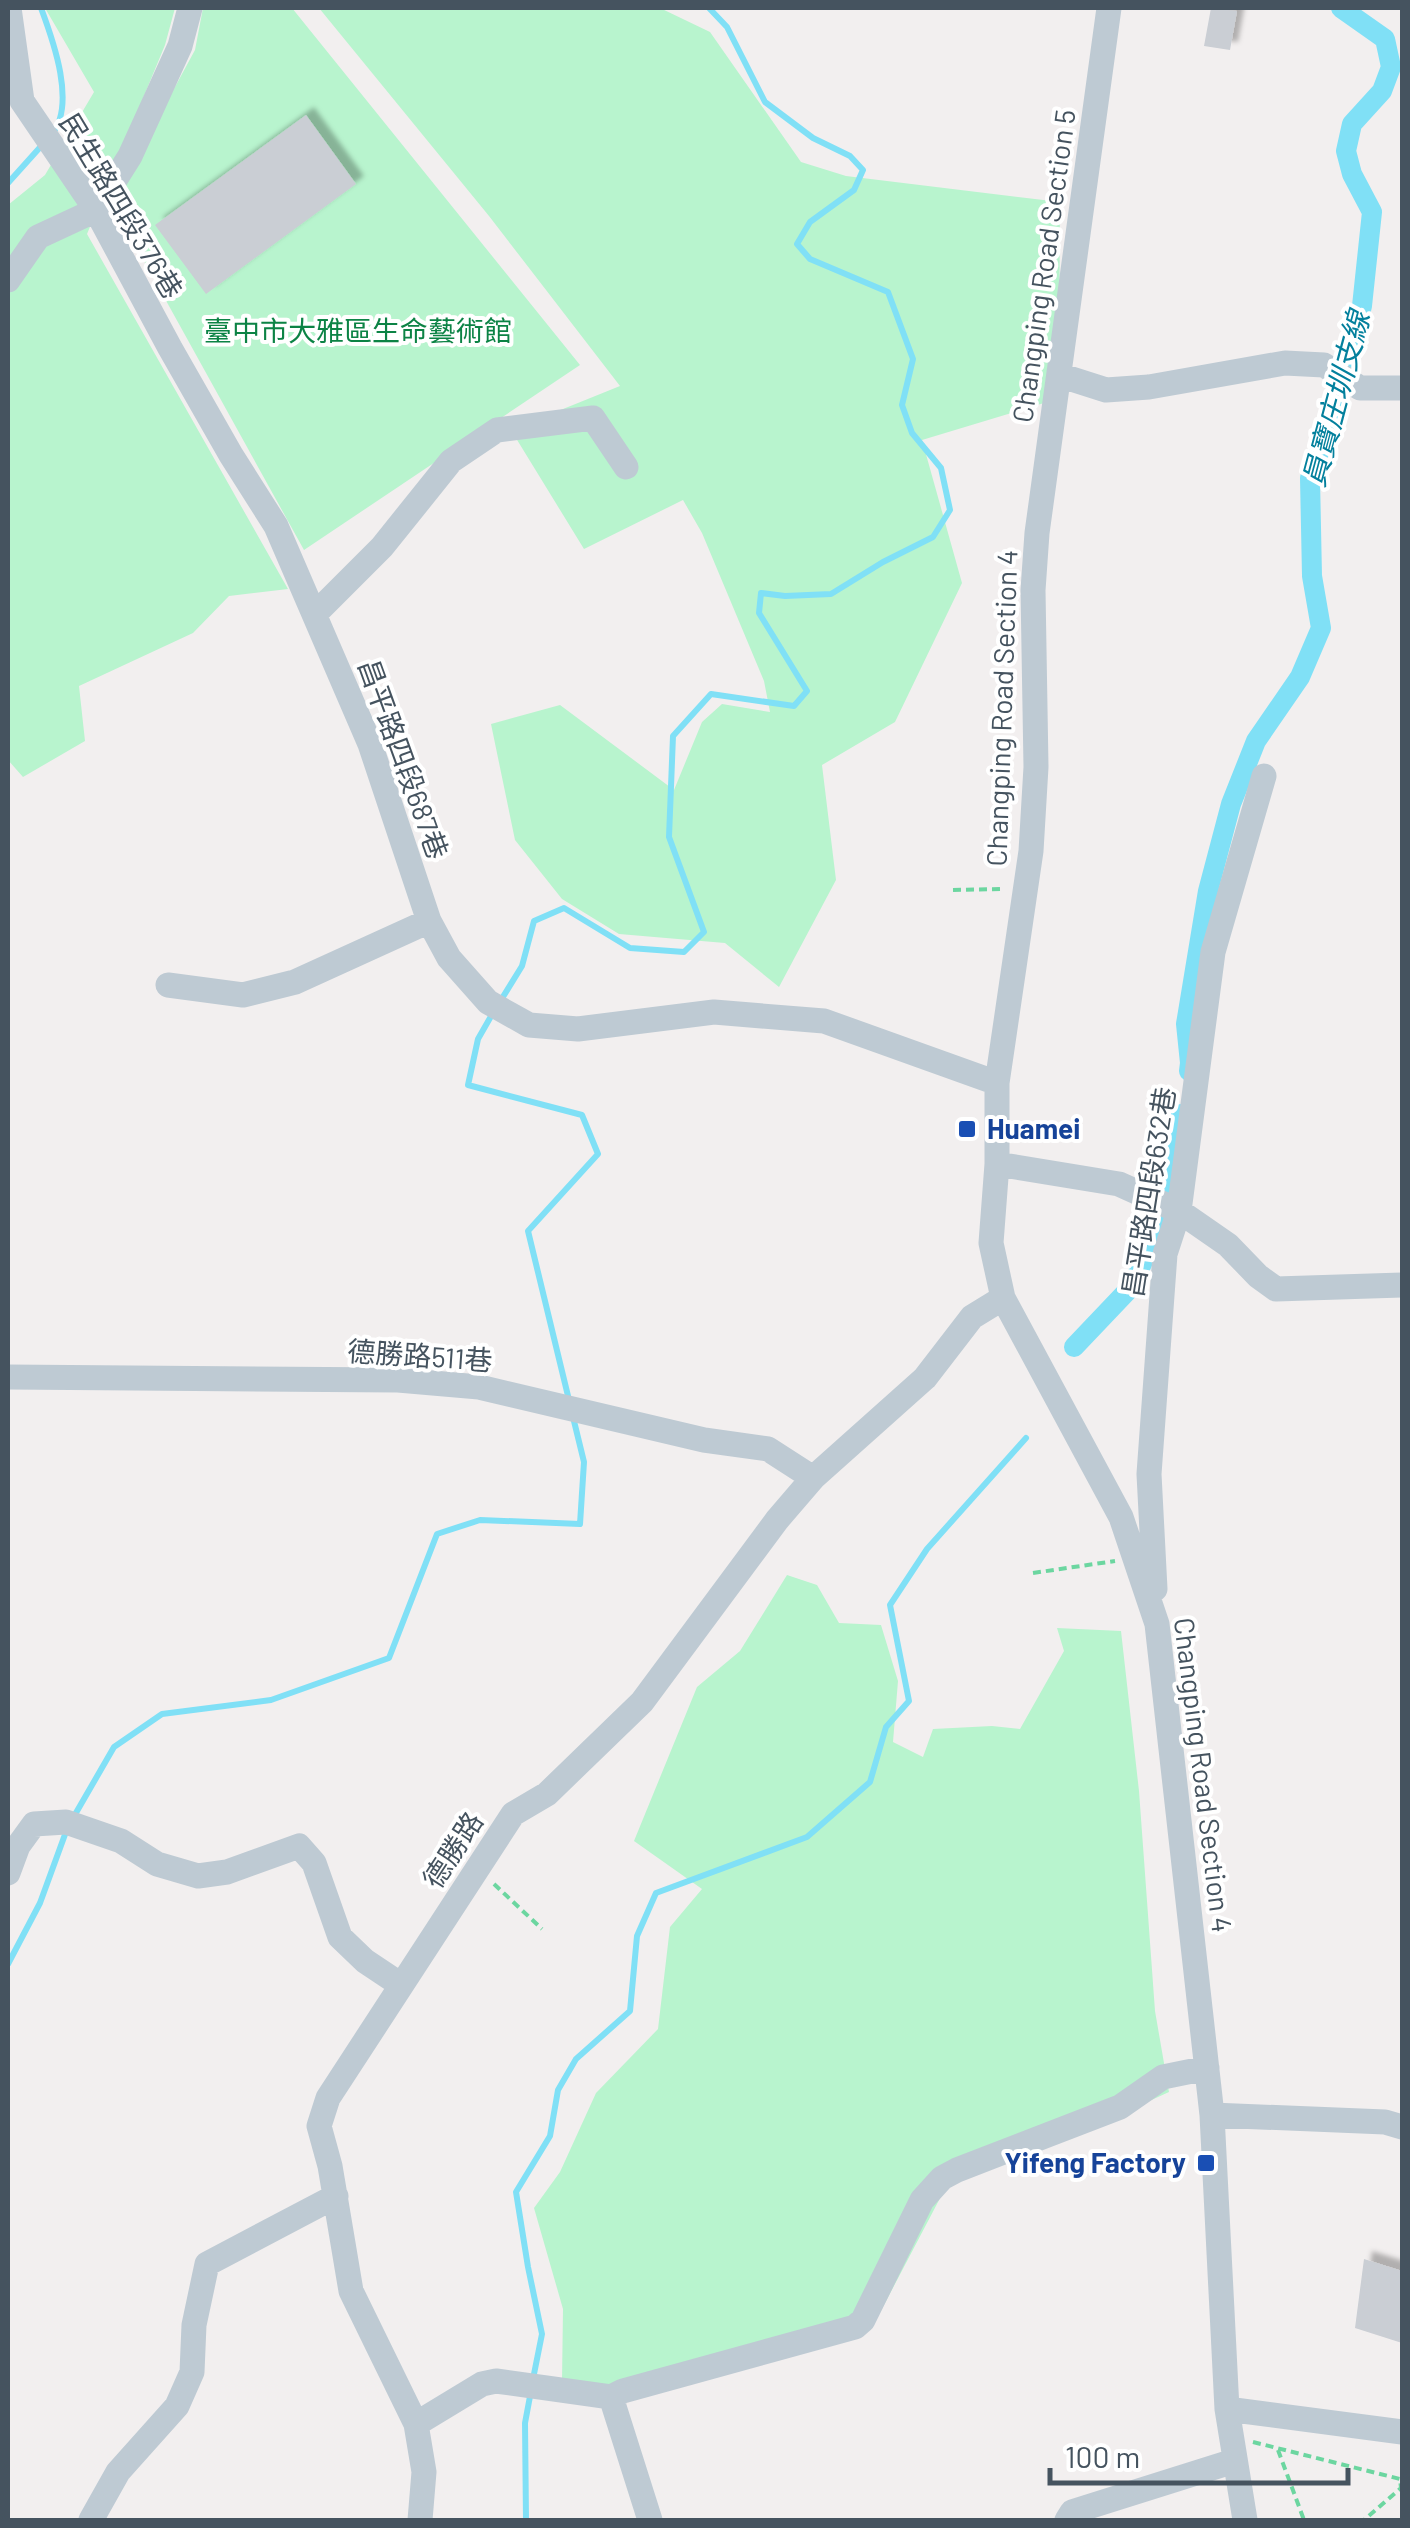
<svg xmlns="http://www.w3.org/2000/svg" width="1410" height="2528" viewBox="0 0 1410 2528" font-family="Barlow,'Noto Sans TC',sans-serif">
	<defs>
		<filter id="shadow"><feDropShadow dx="8" dy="-8" stdDeviation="2.5" flood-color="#0004"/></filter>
	</defs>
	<rect width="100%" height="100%" fill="#f2efef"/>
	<path fill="#b8f4ce" d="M45,8h130l-10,37 -78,189 201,355 -59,7 -36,37 -114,53 6,55 -62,36 -15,-17v-555l37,-30 49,-83z
		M203,8h89l288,357 -276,185 -192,-347 83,-153z
		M319,8h341l50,24 91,130 45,14 214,26 -1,166 -15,35 -122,37 40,143 -67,139 -73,43 14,115 -57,107 -54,-44 -106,-9 -57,-35 -47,-59 -24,-116 69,-19 114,85 28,-68 20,-18 48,8 -6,-31 -62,-148 -19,-33 -99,49 -73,-119 109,-44 -131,-170z
		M787,1575l30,10 22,38 42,2 17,56 -5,61 30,15 10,-28 59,-3 28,3 44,-78 -7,-23 64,3 18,160 16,220 14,81 -46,21 -175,70 -73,139 -262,68 -51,-9 1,-72 -29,-101 26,-36 36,-79 62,-64 12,-102 32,-38 -68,-48 63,-154 43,-36z"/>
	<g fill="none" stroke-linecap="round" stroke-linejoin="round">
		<path stroke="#80e0f6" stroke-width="6" d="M41,8c12,32 36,98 10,127
			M8,183l35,-39
			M501,1000l21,-34 12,-45 30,-13 66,40 54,4 20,-20 -35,-95 4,-101 38,-42 83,12 13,-15 -48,-78 2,-20 24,3 46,-2 52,-32 50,-25 17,-27 -9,-42 -29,-35 -10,-28 11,-46 -25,-67 -78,-33 -13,-15 13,-22 44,-32 9,-20 -13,-14 -37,-18 -48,-36 -38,-75 -18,-19
			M494,1011l-16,28 -10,46 114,30 16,39 -70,77 41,169
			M73,1818l41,-71 48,-33 109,-14 118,-42 48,-124 43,-14 100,4 4,-62 -11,-45
			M8,1964l32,-61 27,-74
			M533,2379l9,-45 -14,-67 -12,-75 34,-56 8,-46 18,-31 54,-48 7,-75 19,-43 151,-56 63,-55 16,-55 23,-26 -19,-96 37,-56 99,-111
			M526,2520l-1,-97 6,-32"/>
		<path stroke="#80e0f6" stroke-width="20" d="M1189,1071l1,-8 -4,-39 22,-133 23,-87 25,-63 44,-64 21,-49 -9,-52 -2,-98 26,-74 26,-98 10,-94 -20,-38 -6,-23 6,-27 30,-33 9,-24 -6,-28 -44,-31
			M1074,1347l58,-61 29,-65 20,-107"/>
	</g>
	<path fill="#caced4" filter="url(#shadow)" d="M1211,8l26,3 -7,39 -26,-4z
		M306,115l50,69 -150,110 -51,-69z
		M1364,2259l38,12v72l-47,-15z"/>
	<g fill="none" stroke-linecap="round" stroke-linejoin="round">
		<path stroke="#6cd6a0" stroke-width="4" stroke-dasharray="8 5" stroke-linecap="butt" d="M953,890l49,-1
			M1033,1573l82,-12
			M494,1884l48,45
			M1253,2442l147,37 1,9 -37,32
			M1278,2450l26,70"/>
		<path stroke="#becad3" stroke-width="25" d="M9,8l13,93 74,109 74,138 61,107 45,71 94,218 59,177 20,37 39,44 41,23 49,4 136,-17 110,9 173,62
			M1109,8l-72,525 -4,57 3,177 -5,84 -34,232v81l-6,79 12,55 118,219 36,107 55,491 15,294 18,111
			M8,280l30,-43 58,-27 34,-54 50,-110 10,-38
			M1059,375l47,15 43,-3 136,-24 39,2 36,23h42
			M315,614l67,-67 69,-86 46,-31 96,-12 33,49
			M168,985l75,10 52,-13 134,-61
			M997,1164l122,20 60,27 49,34 30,31 18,13 126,-4
			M8,1377l390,3 81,7 225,53 64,9 45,29
			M1155,1589l-6,-115 16,-220 14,-43 34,-259 51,-176
			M8,1873l10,-27 16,-22 32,-2 55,19 36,23 41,12 29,-4 72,-26 15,17 26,74 25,24 36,24
			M1212,2115l173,7 17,5
			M611,2397l39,123
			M1227,2409l175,23
			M416,2424l66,-40 14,-3 115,16 12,-6 232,-64 8,-7 59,-120 20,-22 15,-8 163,-63 43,-30 44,-9
			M91,2520l27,-48 59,-66 15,-34 2,-47 13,-61 129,-68
			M420,2520l4,-48 -8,-48 -65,-133 -21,-125 -11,-40 9,-28 185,-284 34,-20 95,-92 135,-182 36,-42 112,-100 47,-61 31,-19
			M1067,2520l5,-8 162,-51"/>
	</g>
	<g fill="#1a4fb4" stroke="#fff" stroke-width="4">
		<rect x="957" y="1119" width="20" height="20" rx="5"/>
		<rect x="1196" y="2153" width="20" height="20" rx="5"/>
	</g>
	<g text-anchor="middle" stroke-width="8" stroke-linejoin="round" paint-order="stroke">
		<g font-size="28" fill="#45535f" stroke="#fff">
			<text transform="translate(121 206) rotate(59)" y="10">民生路四段376巷</text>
			<text transform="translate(1044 266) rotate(-82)" y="10">Changping Road Section 5</text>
			<text transform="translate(1002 708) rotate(-88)" y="10">Changping Road Section 4</text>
			<text transform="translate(403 759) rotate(70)" y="10">昌平路四段687巷</text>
			<text transform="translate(1149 1192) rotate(-81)" y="10">昌平路四段632巷</text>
			<text transform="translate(420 1356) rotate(4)" y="10">德勝路511巷</text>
			<text transform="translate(1203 1775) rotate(83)" y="10">Changping Road Section 4</text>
			<text transform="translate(453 1850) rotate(-57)" y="10">德勝路</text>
		</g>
		<g font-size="28" fill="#0c8345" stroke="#fff">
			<text x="358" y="341">臺中市大雅區生命藝術館</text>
		</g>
		<g font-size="28" font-weight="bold" fill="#164399" stroke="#fff" text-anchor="start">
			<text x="987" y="1139">Huamei</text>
			<text x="1186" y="2173" text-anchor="end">Yifeng Factory</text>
		</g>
		<g font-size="30" font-style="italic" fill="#03809d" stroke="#fff">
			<text transform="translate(1337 399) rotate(-75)" y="10">員寶庄圳支線</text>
		</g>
	</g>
	<rect width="1410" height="2528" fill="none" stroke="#45535f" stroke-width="20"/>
	<path d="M1050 2468v15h298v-15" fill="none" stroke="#45535f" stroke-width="5"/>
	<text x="1065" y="2468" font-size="30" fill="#45535f" stroke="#ffffff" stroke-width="8" paint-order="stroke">100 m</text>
</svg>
